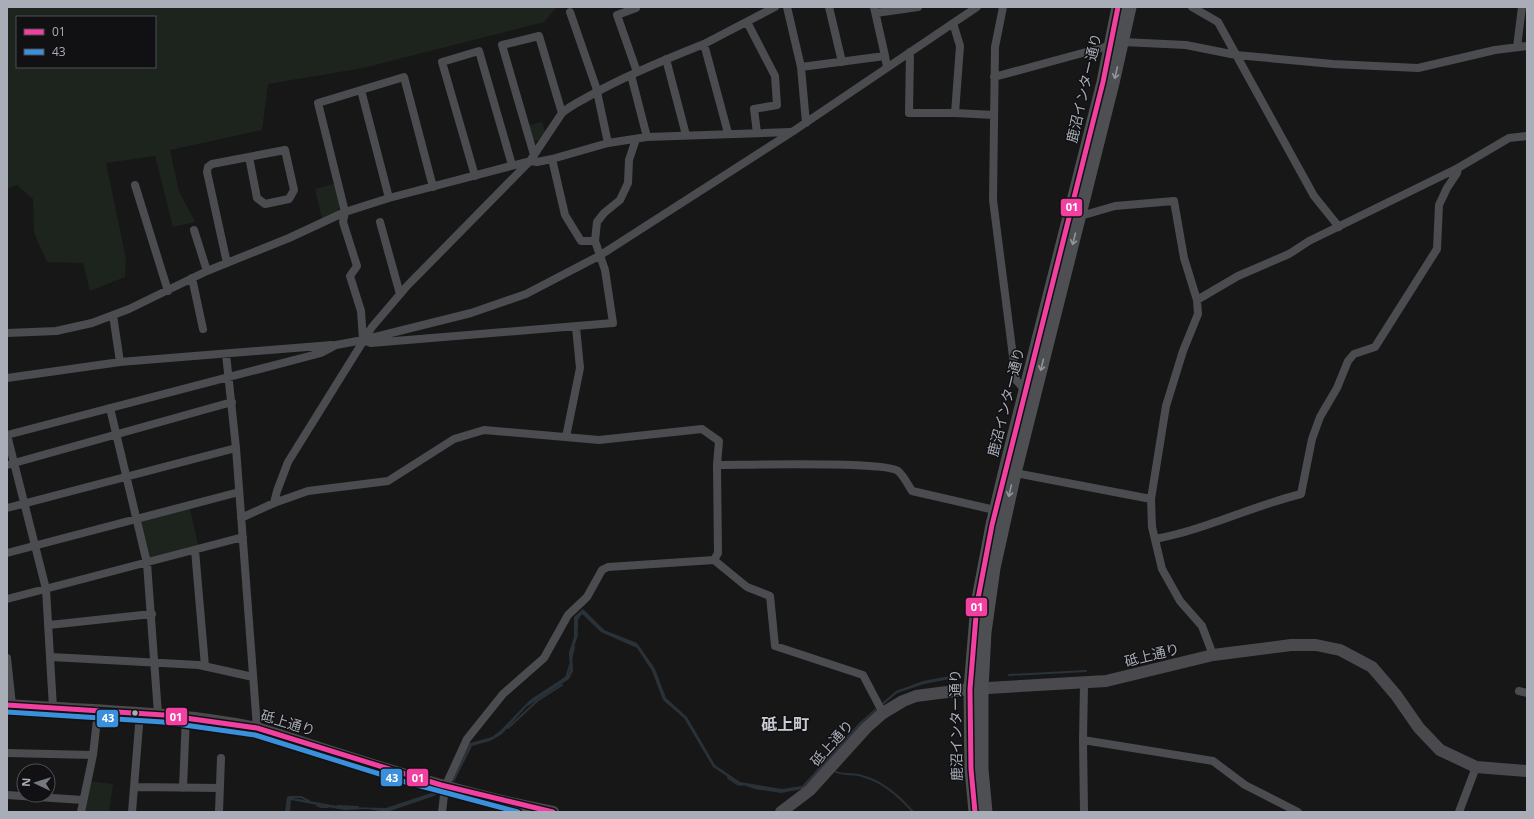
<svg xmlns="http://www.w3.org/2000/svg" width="1534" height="819" viewBox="0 0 1534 819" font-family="'Open Sans','Noto Sans JP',sans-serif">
	<rect width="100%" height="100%" fill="#171717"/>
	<path fill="#1d241e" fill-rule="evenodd" d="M7,7h550l-13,15 -181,46 -95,16 -6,46 -92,20 9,41 16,31 -22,5 -18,-71 -49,7 20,96 -1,18 -35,14 -7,-28 -36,-1 -13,-29 -1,-34 -16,-14 -10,4zM17,17h138v50h-138z
		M542,122l3,9 -7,10 -5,-1 -4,-15z
		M334,184l6,23 -2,5 -16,6 -7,-29z
		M189,505l10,44 -52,14 -9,-45z
		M88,781l25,3 -4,28h-28z"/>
	<path fill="#2a3239" d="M583,609l21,21 33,13 18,26 11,29 21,19 28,48 25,17 42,7 20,-3 58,-64 36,-31 27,-10 27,-5v3l-26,5 -27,9 -33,28 -48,55 -14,13 -21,4 -26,-4 -18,-6 -24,-16 -29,-49 -21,-18 -11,-29 -15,-23 -36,-16 -19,-18 -5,5 1,16 -6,18 1,18 -4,8 -43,28 -24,27 -12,7 -18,5 -18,36 -3,-2 19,-37 22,-6 9,-7 29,-30 38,-25 2,-5 -1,-18 5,-15v-20z
		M437,791l1,3 -4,2 -47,16 -20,-3 -23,1 -53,-10 -1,12h-5l2,-15 56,10 43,1z"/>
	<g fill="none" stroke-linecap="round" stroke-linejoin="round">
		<path stroke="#2a3239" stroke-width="2" d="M577,627v-7l4,-7
			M636,644l16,22
			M571,659l3,-12
			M1009,675l77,-4
			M566,678l4,-13
			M508,728l29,-27 25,-16
			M834,771c9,5 18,2 28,5 20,5 37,20 51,36
			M728,778l9,6 5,1
			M289,799v-2h12l8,4
			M317,805l4,2h7
			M338,806l20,1"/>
		<path stroke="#4b4c50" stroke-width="8" d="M787,7l14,60 84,-11 2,11
			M829,7l13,55
			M874,7l11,49
			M1003,7l-8,40 -2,153 23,180 11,12
			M1192,7l26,15 96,174 25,31
			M636,8l-19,7 20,57
			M570,12l26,75 12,56
			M876,13l42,-6
			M747,22l28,54 2,29 -23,4 3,24
			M704,44l71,-37
			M1517,47l5,-40
			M910,52l-1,61h46l5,-67 -7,-23
			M666,59l20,76
			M801,67l5,56
			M631,75l16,62
			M994,77l129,-35 63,3 50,10 97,9 85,4 77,-18 32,-4
			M361,90l28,108
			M955,113l39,2
			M534,155l-32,-110 37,-9 23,77
			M475,176l-33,-114 37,-11 33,114
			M135,185l33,106
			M1077,217l38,-11 59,-5 10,57 13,42
			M380,222l20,72
			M194,230l13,41
			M595,241l2,-19 7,-9 16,-13 8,-17 1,-23 7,-21
			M227,263l-20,-91 1,-5 4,-3 73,-14 9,40 -5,9 -24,5 -8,-6 -8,-41
			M192,278l11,51
			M113,315l7,47
			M7,333l49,-2 36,-8 37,-14 78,-38 82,-33 56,-26 -27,-109 86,-26 29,110
			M363,340l-2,-29 -11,-35 7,-10 -14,-44 2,-10 44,-14 141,-37 7,1 15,-3 56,-16 39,-6 144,-5
			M365,341l6,2 242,-20 -8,-53 -10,-29h-14l-16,-26 -13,-56
			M226,354l10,94 21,280
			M7,378l113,-16 212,-17
			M110,408l37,155 11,151
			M7,435l314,-82 15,-8 27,-5 108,-27 55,-19 73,-38 193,-124 185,-125
			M7,435l39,154 7,119
			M566,437l14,-69 -4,-41
			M7,465l225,-63
			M717,465c26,0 167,-4 181,6 6,5 10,14 14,20l87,20
			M1015,473l136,26 15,-93 17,-55 15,-37 -1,-14 41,-24 51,-22 20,-13 149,-73 51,-30 18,-2
			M1151,499l1,28 10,42 18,32 22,25 11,29
			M274,503l3,-12 11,-29 84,-135 35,-41 123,-125 32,-48c9,-8 19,-12 29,-18 36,-20 75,-36 113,-51l24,89
			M7,508l229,-60
			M241,518l33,-15 34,-12 80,-10 66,-42 30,-9 115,10 103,-11 17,12 -2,24 1,88 -4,7
			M1155,539c50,-9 97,-33 146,-45l11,-55 8,-22 17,-29 11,-27 6,-7 21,-7 62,-98 2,-44 8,-17 10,-15 1,-5
			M195,550l10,116
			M7,553l232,-61
			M7,599l236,-62
			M49,625l103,-11
			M51,657l148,8 54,12
			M7,658l5,47
			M1519,691l8,2
			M1083,740l130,21 32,24 53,27
			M7,753l86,2
			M135,787l85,1
			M183,788l3,-72
			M7,795l76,5
			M81,812l12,-57 5,-44
			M132,812l8,-99
			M219,812l2,-54
			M442,812l3,-25 22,-48 36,-45 41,-36 24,-43 19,-18 15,-27 6,-3 106,-7 33,27 23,9 5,50 88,29 20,38
			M1084,812l-1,-72 1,-56
			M1459,812l17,-45"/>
		<path stroke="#4a4a4e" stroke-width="12" d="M7,705c83,6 168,6 250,23 98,31 195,65 296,84
			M781,812l29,-22 57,-63 16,-14 20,-12 13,-5 54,-7 136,-8 107,-26 78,-10h25l24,5 32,17 24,28 23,33 21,22 36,17 51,4"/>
		<path stroke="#4d4f52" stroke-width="13" d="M975,812l-4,-43 -1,-80 7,-85 15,-79 13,-55 98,-388 15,-75
			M986,812l-4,-43v-80l3,-57 9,-64 21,-95 98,-390 17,-76"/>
		<defs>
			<path id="bus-1" d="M7,705l157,10 93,13 184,57 112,27
				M975,812l-4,-43 -1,-80 7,-85 15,-79 111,-443 15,-75"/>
			<path id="bus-2" d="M7,712l156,10 92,13 147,46 116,31"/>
		</defs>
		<use href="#bus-1" stroke="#111113" stroke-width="8"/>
		<use href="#bus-2" stroke="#111113" stroke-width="8"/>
		<use href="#bus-1" stroke="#f240a1" stroke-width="5"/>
		<use href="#bus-2" stroke="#3a90db" stroke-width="5"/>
	</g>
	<defs><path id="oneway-shaft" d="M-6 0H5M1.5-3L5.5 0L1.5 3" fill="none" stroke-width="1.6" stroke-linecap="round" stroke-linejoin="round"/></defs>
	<g stroke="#91969e">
		<use href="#oneway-shaft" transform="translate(1116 73) rotate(103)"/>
		<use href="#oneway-shaft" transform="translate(1074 239) rotate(104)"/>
		<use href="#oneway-shaft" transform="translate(1042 365) rotate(104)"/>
		<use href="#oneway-shaft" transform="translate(1010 491) rotate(103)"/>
	</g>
	<circle fill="#a8adb8" stroke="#111113" stroke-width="1.5" cx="135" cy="713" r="3.5"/>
	<g text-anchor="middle" stroke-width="3" stroke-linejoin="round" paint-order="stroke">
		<g font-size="14" fill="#a8adb8" stroke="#111113">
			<text transform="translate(1084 88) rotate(-77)" y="5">鹿沼インター通り</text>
			<text transform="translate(1006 402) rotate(-76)" y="5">鹿沼インター通り</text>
			<text transform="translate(1152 655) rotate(-14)" y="5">砥上通り</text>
			<text transform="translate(288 723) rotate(17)" y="5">砥上通り</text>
			<text transform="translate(956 725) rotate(-91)" y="5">鹿沼インター通り</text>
			<text transform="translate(832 743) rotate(-48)" y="5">砥上通り</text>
		</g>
		<g font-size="16" font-weight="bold" fill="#c9ccd4" stroke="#111113">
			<text x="785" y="730">砥上町</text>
		</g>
	</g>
	<g stroke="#111113" stroke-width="1.5">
		<rect x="1060" y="198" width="23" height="19" rx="4" fill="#f240a1"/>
		<rect x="965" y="597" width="23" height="20" rx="4" fill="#f240a1"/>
		<rect x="165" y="707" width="23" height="19" rx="4" fill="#f240a1"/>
		<rect x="96" y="709" width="23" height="19" rx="4" fill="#3a90db"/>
		<rect x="406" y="768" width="23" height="19" rx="4" fill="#f240a1"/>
		<rect x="380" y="768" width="23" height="19" rx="4" fill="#3a90db"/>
	</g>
	<g font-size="11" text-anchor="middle" font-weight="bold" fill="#fff">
		<text x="1072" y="211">01</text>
		<text x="977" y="611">01</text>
		<text x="176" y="721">01</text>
		<text x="108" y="722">43</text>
		<text x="418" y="782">01</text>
		<text x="392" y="782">43</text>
	</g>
	<rect width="1534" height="819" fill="none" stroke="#a8adb8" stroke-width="16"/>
	<rect x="16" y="16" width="140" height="52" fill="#111113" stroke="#4d4f55"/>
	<rect x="24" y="29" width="20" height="6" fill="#f240a1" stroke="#4d4f55"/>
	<text x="52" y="36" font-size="12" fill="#a8adb8">01</text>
	<rect x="24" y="49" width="20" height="6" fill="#3a90db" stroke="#4d4f55"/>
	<text x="52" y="56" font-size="12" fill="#a8adb8">43</text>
	<g transform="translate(36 783) rotate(274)"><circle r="19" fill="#111113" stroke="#4d4f55"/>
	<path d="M0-3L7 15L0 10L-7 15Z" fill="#757880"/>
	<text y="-6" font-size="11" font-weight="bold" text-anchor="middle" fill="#a8adb8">N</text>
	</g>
</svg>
